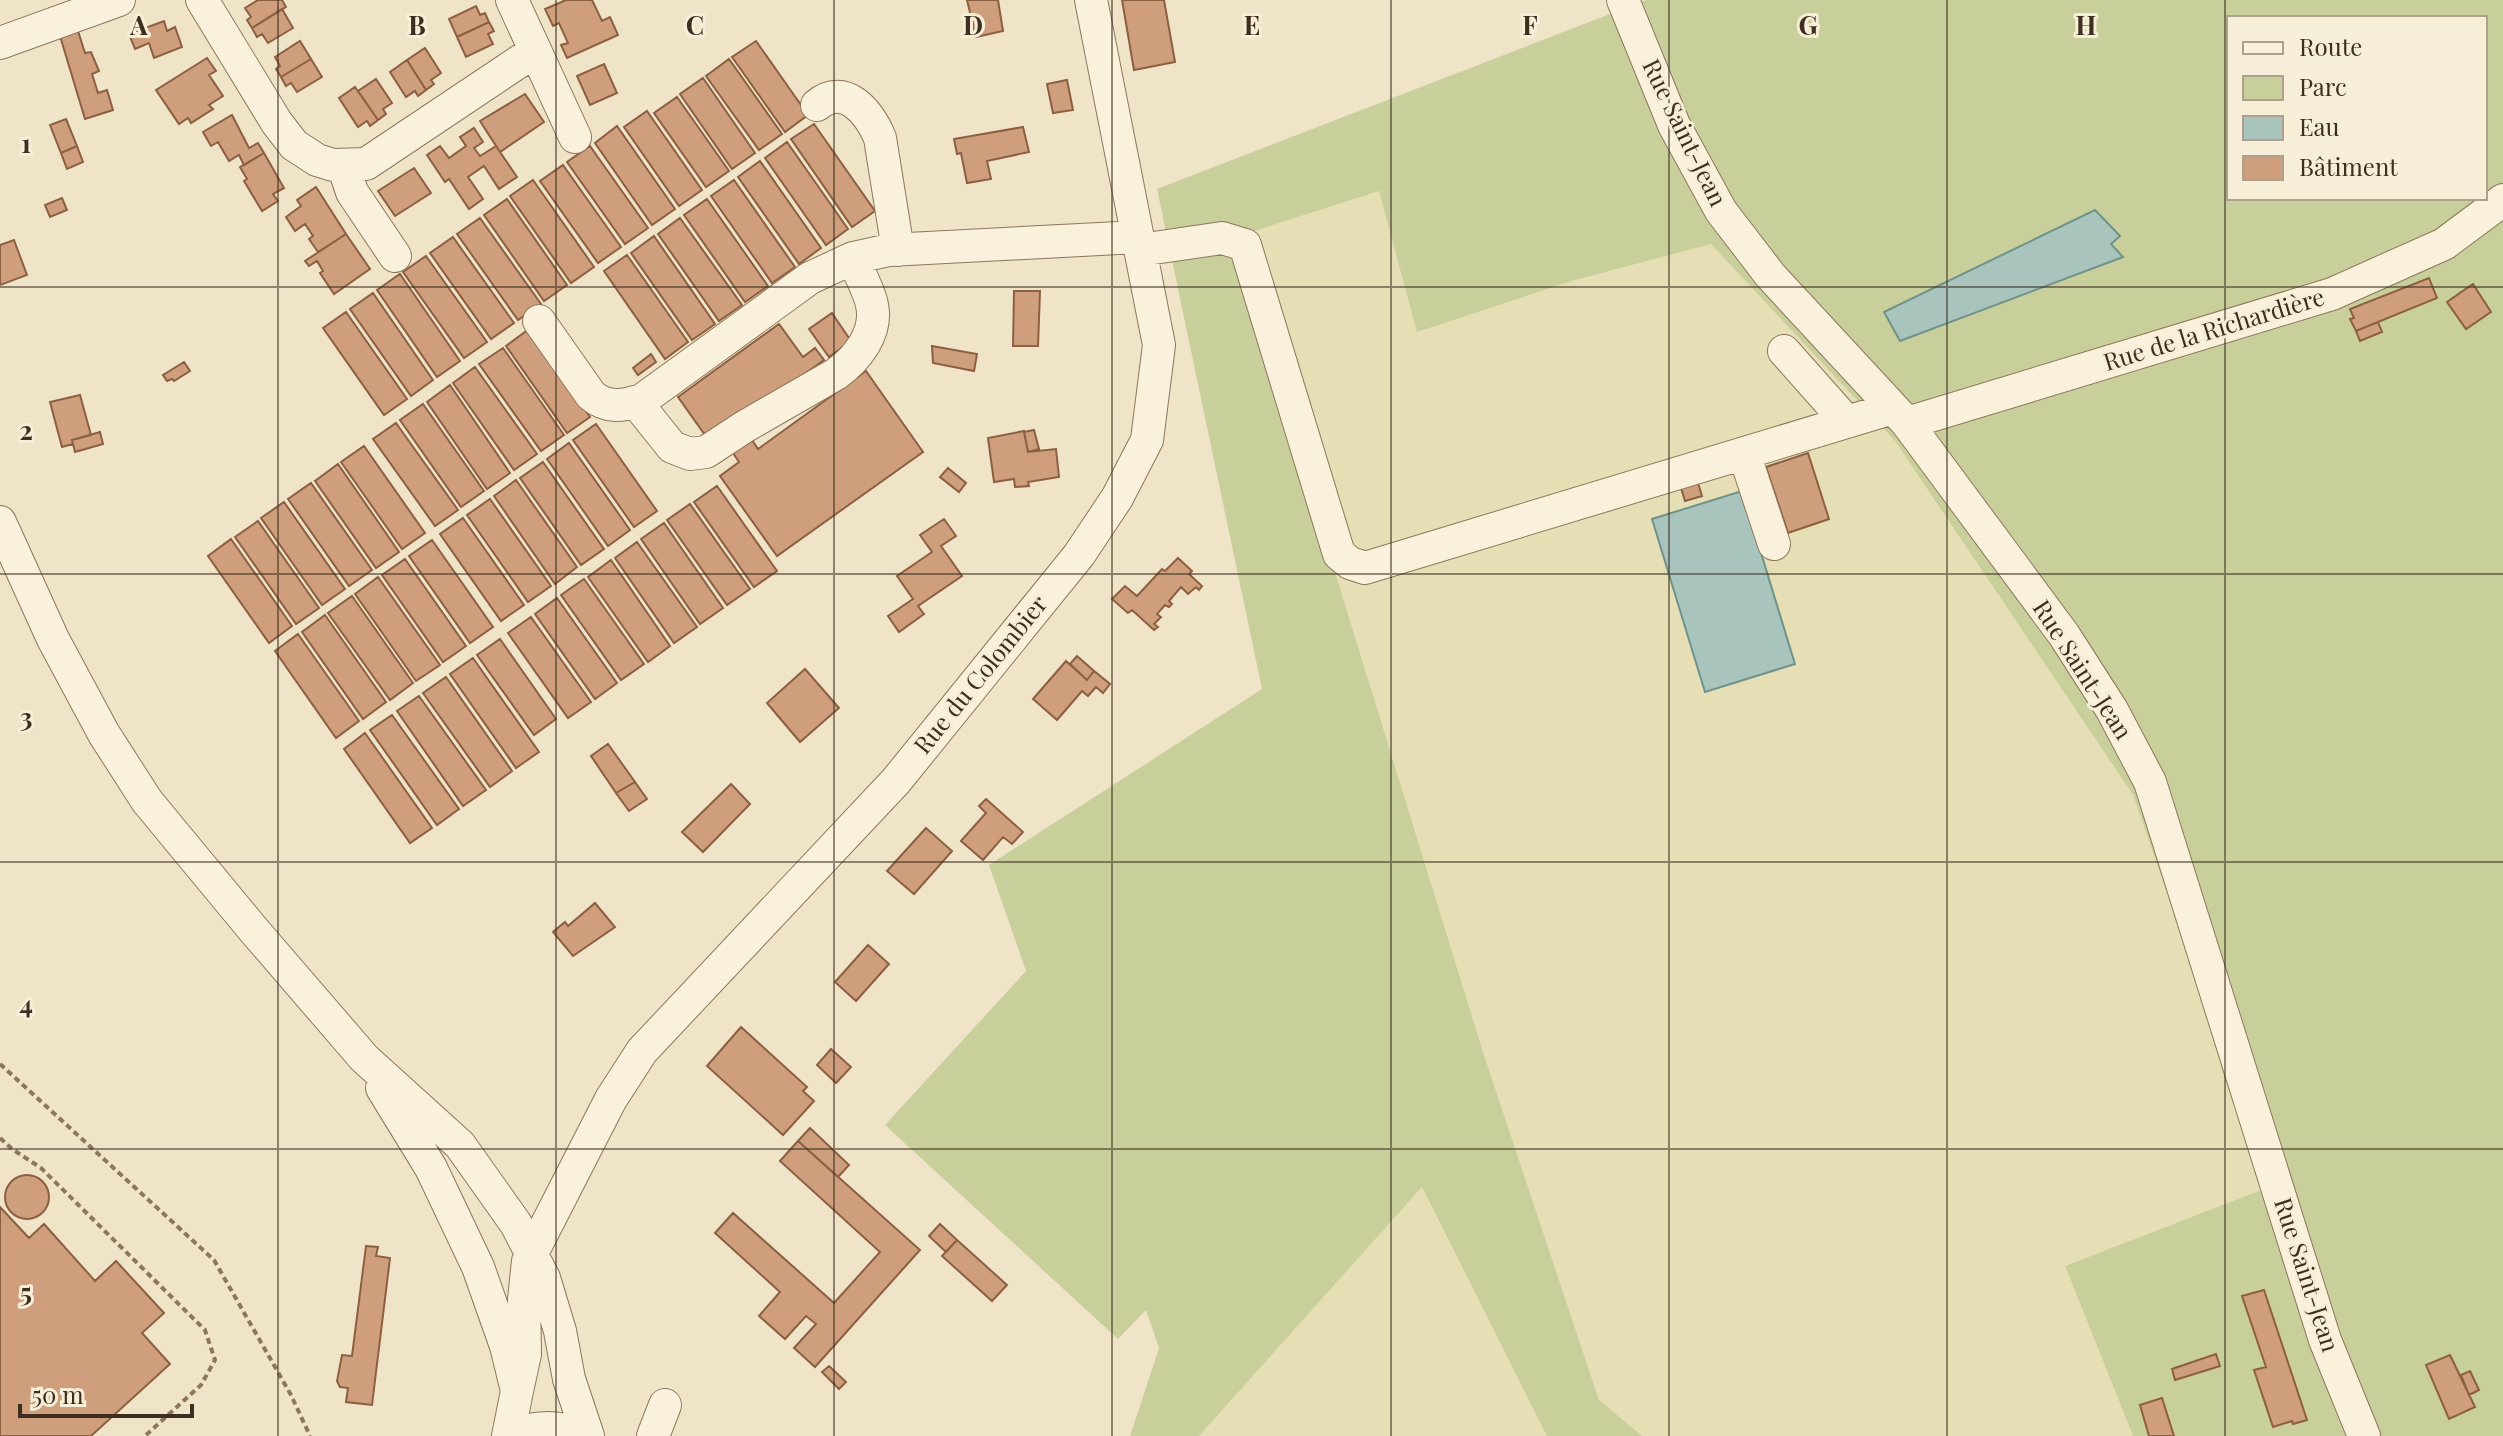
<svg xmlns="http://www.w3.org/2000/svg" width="2503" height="1436" viewBox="0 0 2503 1436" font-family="'Playfair Display',serif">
	<rect width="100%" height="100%" fill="#f0e4c8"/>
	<path fill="#e6deb5" d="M1379,190l39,142 157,-52 136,-37 184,198 238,354 136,392 -204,79 68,170h-491l-43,-36 -116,-348 -251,-815z
		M1422,1187l125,249h-348z"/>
	<path fill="#c9cf9b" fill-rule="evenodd" d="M1646,0h857v1436h-370l-68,-170 204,-79 -136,-392 -238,-354 -184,-197 -136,36 -158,52 -38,-141 -147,47 251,814 116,348 43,36h-95l-125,-249 -223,249h-69l29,-88 -13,-38 -28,29 -233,-214 141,-154 -37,-106 273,-176 -105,-500zM2229,18h256v180h-256z"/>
	<path fill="#a9c4bc" stroke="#6f938a" stroke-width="2" d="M2095,210l25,26 -9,8 12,13 -223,84 -16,-29z
		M1742,491l53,173 -90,28 -53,-173z"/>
	<path fill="#cf9f7d" stroke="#8d5f41" stroke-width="2" d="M258,0h24l4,7 -34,21 -5,-8 4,-3 -6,-9z
		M566,0h26l10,21 8,-4 8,18 -51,23 -6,-13 7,-2 -9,-20 -6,3 -8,-17z
		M967,0h31l5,31 -27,6z
		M1122,0h42l11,62 -41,8z
		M476,6l4,9 5,-2 4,9 -32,15 -8,-18z
		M282,9l11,19 -25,15 -6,-9 -5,3 -5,-9z
		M164,21l3,10 8,-4 7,20 -28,11 -5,-15 -14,6 -6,-15z
		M489,22l5,9 -6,3 5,10 -27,13 -9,-20z
		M78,31l7,22 6,-1 8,19 -7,3 6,19 9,-3 6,20 -28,9 -25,-83z
		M300,41l11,18 -30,18 -5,-8 4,-3 -5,-9z
		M756,41l52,74 -23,17 -53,-75z
		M425,48l16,25 -10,7 3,4 -8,6 -19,-30z
		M207,58l9,13 -7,4 14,21 -14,9 4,4 -22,14 -3,-5 -9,6 -23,-34z
		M311,59l11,18 -25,15 -6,-9 -5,3 -5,-9z
		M729,59l53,75 -23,16 -53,-74z
		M407,60l19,30 -8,6 -3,-5 -9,6 -16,-25z
		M604,64l13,29 -27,12 -13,-29z
		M703,78l52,75 -23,16 -52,-75z
		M376,79l16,24 -9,6 3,5 -8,6 -20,-29z
		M1067,80l6,30 -20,3 -6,-29z
		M355,87l23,33 -8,6 -3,-5 -9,6 -19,-29z
		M525,94l19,28 -44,30 -20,-31z
		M677,97l52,74 -23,16 -52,-74z
		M647,111l55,79 -23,16 -55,-79z
		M232,115l17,33 9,-5 6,10 -20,12 -5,-10 -10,6 -11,-19 -7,4 -8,-14z
		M66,119l11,27 -16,7 -11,-28z
		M814,124l61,87 -23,16 -61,-88z
		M617,126l58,83 -23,16 -57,-82z
		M1023,127l6,25 -42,9 4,18 -24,4 -6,-30 -4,1 -3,-15z
		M474,128l9,14 -9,6 6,8 16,-10 21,31 -18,12 -15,-23 -16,11 15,22 -14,10 -20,-30 -4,3 -18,-27 13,-9 9,12 17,-12 -6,-9z
		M787,142l61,87 -22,16 -61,-87z
		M77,146l6,16 -16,7 -6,-16z
		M590,146l58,82 -23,16 -58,-82z
		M264,153l20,35 -11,6 5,7 -16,10 -18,-30 3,-2 -7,-12z
		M760,161l61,87 -22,16 -61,-87z
		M563,165l58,82 -23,16 -58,-82z
		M414,168l17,25 -36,23 -17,-25z
		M533,180l61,87 -23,16 -61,-87z
		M734,180l61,87 -23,16 -61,-87z
		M316,187l30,47 -28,18 -9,-13 4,-3 -8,-12 -10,7 -9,-14 15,-11 -4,-6z
		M62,198l5,12 -17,7 -5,-12z
		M507,199l60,86 -23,16 -60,-86z
		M707,199l61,87 -23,16 -61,-87z
		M480,218l61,86 -23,16 -61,-86z
		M680,218l62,87 -23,16 -61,-87z
		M346,234l24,35 -36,25 -14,-21 3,-2 -6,-10 -8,5 -4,-5z
		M654,236l61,88 -23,16 -61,-87z
		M453,237l61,86 -23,16 -61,-86z
		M14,240l13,35 -27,10v-40z
		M627,255l61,87 -23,17 -61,-88z
		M426,256l61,86 -23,16 -61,-86z
		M400,274l60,87 -23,16 -60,-87z
		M2429,278l8,20 -81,33 -6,-12 4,-1 -4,-9z
		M2473,284l18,28 -25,17 -19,-27z
		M1014,291h26l-2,55h-25z
		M373,293l60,87 -22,16 -61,-87z
		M346,312l61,87 -23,16 -61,-87z
		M832,313l19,28 -22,16 -20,-28z
		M2378,322l4,10 -22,9 -4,-10z
		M779,324l24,33 12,-9 9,12 -114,82 -32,-45z
		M529,329l61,88 -23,16 -61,-87z
		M932,346l45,8 -3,17 -41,-8z
		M503,348l61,87 -23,16 -62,-87z
		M651,354l5,8 -18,13 -5,-7z
		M184,362l6,9 -16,10 -2,-2 -5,2 -4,-6z
		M475,367l62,87 -23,16 -61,-87z
		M866,371l57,81 -146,104 -57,-80 19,-14 -12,-18 19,-13 12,18z
		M450,385l60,88 -23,16 -60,-87z
		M80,395l11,40 -19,5 1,4 -11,3 -12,-45z
		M423,404l61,87 -23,16 -61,-87z
		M396,423l62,87 -23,16 -62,-87z
		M596,424l61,87 -23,16 -61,-87z
		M1034,430l5,19 -11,3 -4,-20z
		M1024,431l4,21 28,-3 3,28 -31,5 1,4 -14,1 -1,-8 -20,3 -6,-44z
		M100,432l3,12 -28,8 -3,-12z
		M569,443l61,87 -22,16 -61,-87z
		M364,446l61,87 -23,16 -61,-87z
		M1808,453l21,66 -41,14 -22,-66z
		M543,462l61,87 -23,16 -61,-87z
		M338,464l61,88 -23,16 -61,-87z
		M948,468l18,15 -7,9 -19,-15z
		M516,480l61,87 -22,17 -61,-88z
		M311,483l61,87 -23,16 -61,-87z
		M1698,483l4,13 -17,5 -4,-13z
		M717,486l60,85 -23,16 -60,-85z
		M490,499l61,87 -23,16 -61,-87z
		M284,502l61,87 -23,16 -61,-87z
		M690,504l60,85 -23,16 -60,-85z
		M463,518l61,87 -23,16 -61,-87z
		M944,519l12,17 -15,10 21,30 -44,30 6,8 -25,18 -11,-16 25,-17 -16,-23 35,-24 -12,-17z
		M258,521l61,87 -23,16 -61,-87z
		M664,523l59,85 -23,16 -59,-85z
		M231,539l61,87 -23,17 -61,-87z
		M432,540l61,87 -23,16 -61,-87z
		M637,542l60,85 -23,16 -59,-85z
		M1178,558l14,13 -3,3 13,12 -3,4 -3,-3 -8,7 -7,-7 -12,14 3,3 -3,3 -4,-2 -8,9 4,3 -7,7 4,3 -4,3 -22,-20 -4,3 -16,-14 13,-13 12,10 25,-27 3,2z
		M405,559l61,87 -23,16 -61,-87z
		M611,560l59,86 -22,16 -60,-85z
		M378,577l62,88 -24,16 -61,-87z
		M584,579l60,85 -23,16 -60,-85z
		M352,596l61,87 -23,17 -62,-87z
		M557,598l60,85 -22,16 -60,-85z
		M325,615l61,87 -23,17 -61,-87z
		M531,617l60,85 -23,16 -60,-85z
		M298,634l61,87 -23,17 -61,-87z
		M500,639l56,80 -22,16 -57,-80z
		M1077,656l17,15 -7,9 -17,-16z
		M473,658l66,94 -23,16 -66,-94z
		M1066,661l21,19 7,-9 16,13 -7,9 -7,-6 -8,9 -6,-5 -25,29 -24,-21z
		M805,669l34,39 -39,34 -33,-39z
		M446,677l66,94 -22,16 -67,-94z
		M419,696l67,94 -23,16 -66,-95z
		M392,715l67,94 -22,16 -67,-95z
		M365,733l67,95 -22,15 -66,-94z
		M608,744l27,38 -19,11 -25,-37z
		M635,782l12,17 -18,12 -13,-18z
		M731,784l19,20 -47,48 -21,-20z
		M986,799l37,33 -11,12 -9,-7 -20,23 -22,-19 25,-28 -7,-7z
		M926,828l26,23 -38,43 -27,-23z
		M595,903l20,24 -42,29 -20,-24 12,-10 3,4z
		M868,945l21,19 -33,37 -21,-19z
		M741,1027l66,60 -4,4 11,10 -31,34 -76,-69z
		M831,1049l20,18 -15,16 -19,-18z
		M810,1128l39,37 -11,12 -40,-36z
		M798,1141l122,109 -105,117 -21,-19 22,-24 -10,-8 -21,23 -26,-23 21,-24 -65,-59 18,-20 101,90 46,-51 -100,-91z
		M5 1197a22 22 0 1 1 44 0a22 22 0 1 1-44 0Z
		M0,1207l29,31 15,-14 51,57 21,-20 48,52 -22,20 28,31 -79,72h-91z
		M940,1224l17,16 -11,12 -17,-16z
		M957,1240l50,45 -15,16 -50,-45z
		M366,1246l12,1 -2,9 14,2 -18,147 -26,-3 2,-14 -8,-1 -3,-6 5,-26 10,1z
		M2264,1290l43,130 -14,4 -1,-3 -19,6 -19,-57 12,-3 -24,-71z
		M2216,1354l4,12 -45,14 -3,-11z
		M2450,1355l25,52 -26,12 -23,-54z
		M829,1366l17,16 -7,7 -17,-17z
		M2470,1371l9,19 -10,5 -8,-20z
		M2162,1398l12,38h-25l-9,-31z"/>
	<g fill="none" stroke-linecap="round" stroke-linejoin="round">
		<defs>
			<path id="minor" d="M202,0l75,123 17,22 23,15 16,5 33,-1 169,-113
				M512,0l63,137
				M1623,0l51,125 47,86 49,64 137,148 157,212 48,75 38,72 175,558 39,96
				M0,43l119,-43
				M817,105c28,-23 52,7 63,33l18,112
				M343,165l9,27 43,64
				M1140,250l82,-12 23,7 94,309 11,9 15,5 528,-160
				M539,321l52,74c16,14 32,11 51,5l168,-122 43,-20 36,-8 249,-13
				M1784,351l63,71
				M636,402l36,45 18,7 16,-2 38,-25 92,-53c21,-15 42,-41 36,-69 -3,-15 -13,-32 -19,-47
				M1907,423l425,-129 112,-50 59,-44
				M1744,453l30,91
				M0,522l53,117 51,95 43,67 105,127 112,130 96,87 56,79 28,54 16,53 9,48 19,57
				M382,1088l49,80 47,99 28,79 11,45 -9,45
				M517,1391l8,-37 -1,-55 4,-38 83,-162 31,-48 254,-270 183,-226 38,-57 30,-58 12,-95 -68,-345
				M508,1436c25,-9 48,-12 73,0
				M653,1436l12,-31"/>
		</defs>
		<use href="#minor" stroke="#8d765c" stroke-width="34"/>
		<path stroke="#8d765c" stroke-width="4" stroke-dasharray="6 4" stroke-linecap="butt" d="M0,1064l214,196 77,135 19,41
			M0,1138l12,11 29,19 164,162 10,30 -14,25 -56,51"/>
		<use href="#minor" stroke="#faf1dc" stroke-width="32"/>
	</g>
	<path fill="none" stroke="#3d2e20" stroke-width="2" stroke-opacity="0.55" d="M278,0v1436M556,0v1436M834,0v1436M1112,0v1436M1391,0v1436M1669,0v1436M1947,0v1436M2225,0v1436M0,287h2503M0,574h2503M0,862h2503M0,1149h2503"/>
	<g text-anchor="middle" stroke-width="6" stroke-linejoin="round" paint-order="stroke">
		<g font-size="24" fill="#3d2e20" stroke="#f7eed8">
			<text transform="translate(1684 133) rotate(64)" y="8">Rue Saint-Jean</text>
			<text transform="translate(2214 330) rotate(-17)" y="8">Rue de la Richardière</text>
			<text transform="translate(2082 670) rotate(57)" y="8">Rue Saint-Jean</text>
			<text transform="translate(981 675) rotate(-51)" y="8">Rue du Colombier</text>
			<text transform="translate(2306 1275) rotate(72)" y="8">Rue Saint-Jean</text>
		</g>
	</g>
	<g font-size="26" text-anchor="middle" font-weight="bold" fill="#3d2e20" stroke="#f7eed8" stroke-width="6" stroke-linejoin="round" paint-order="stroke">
		<text x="139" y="35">A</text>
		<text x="417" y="35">B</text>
		<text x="695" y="35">C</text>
		<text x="973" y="35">D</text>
		<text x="1252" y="35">E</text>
		<text x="1530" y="35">F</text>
		<text x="1808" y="35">G</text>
		<text x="2086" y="35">H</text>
		<text x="26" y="153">1</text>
		<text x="26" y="440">2</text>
		<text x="26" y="727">3</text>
		<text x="26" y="1014">4</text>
		<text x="26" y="1302">5</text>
	</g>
	<rect x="2227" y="16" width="260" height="184" fill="#f7eed8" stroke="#ada18e" stroke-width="2"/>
	<rect x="2243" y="42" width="40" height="12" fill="#faf1dc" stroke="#ada18e" stroke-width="2"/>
	<text x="2299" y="56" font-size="24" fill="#3d2e20">Route</text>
	<rect x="2243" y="76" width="40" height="24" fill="#c9cf9b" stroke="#ada18e" stroke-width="2"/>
	<text x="2299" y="96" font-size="24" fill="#3d2e20">Parc</text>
	<rect x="2243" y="116" width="40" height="24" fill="#a9c4bc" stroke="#ada18e" stroke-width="2"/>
	<text x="2299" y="136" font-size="24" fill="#3d2e20">Eau</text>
	<rect x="2243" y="156" width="40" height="24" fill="#cf9f7d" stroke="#ada18e" stroke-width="2"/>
	<text x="2299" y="176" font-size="24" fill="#3d2e20">Bâtiment</text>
	<path d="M20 1404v12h172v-12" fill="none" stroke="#3d2e20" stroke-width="4"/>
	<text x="32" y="1404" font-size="24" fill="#3d2e20" stroke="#f7eed8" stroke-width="6" paint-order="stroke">50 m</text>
</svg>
